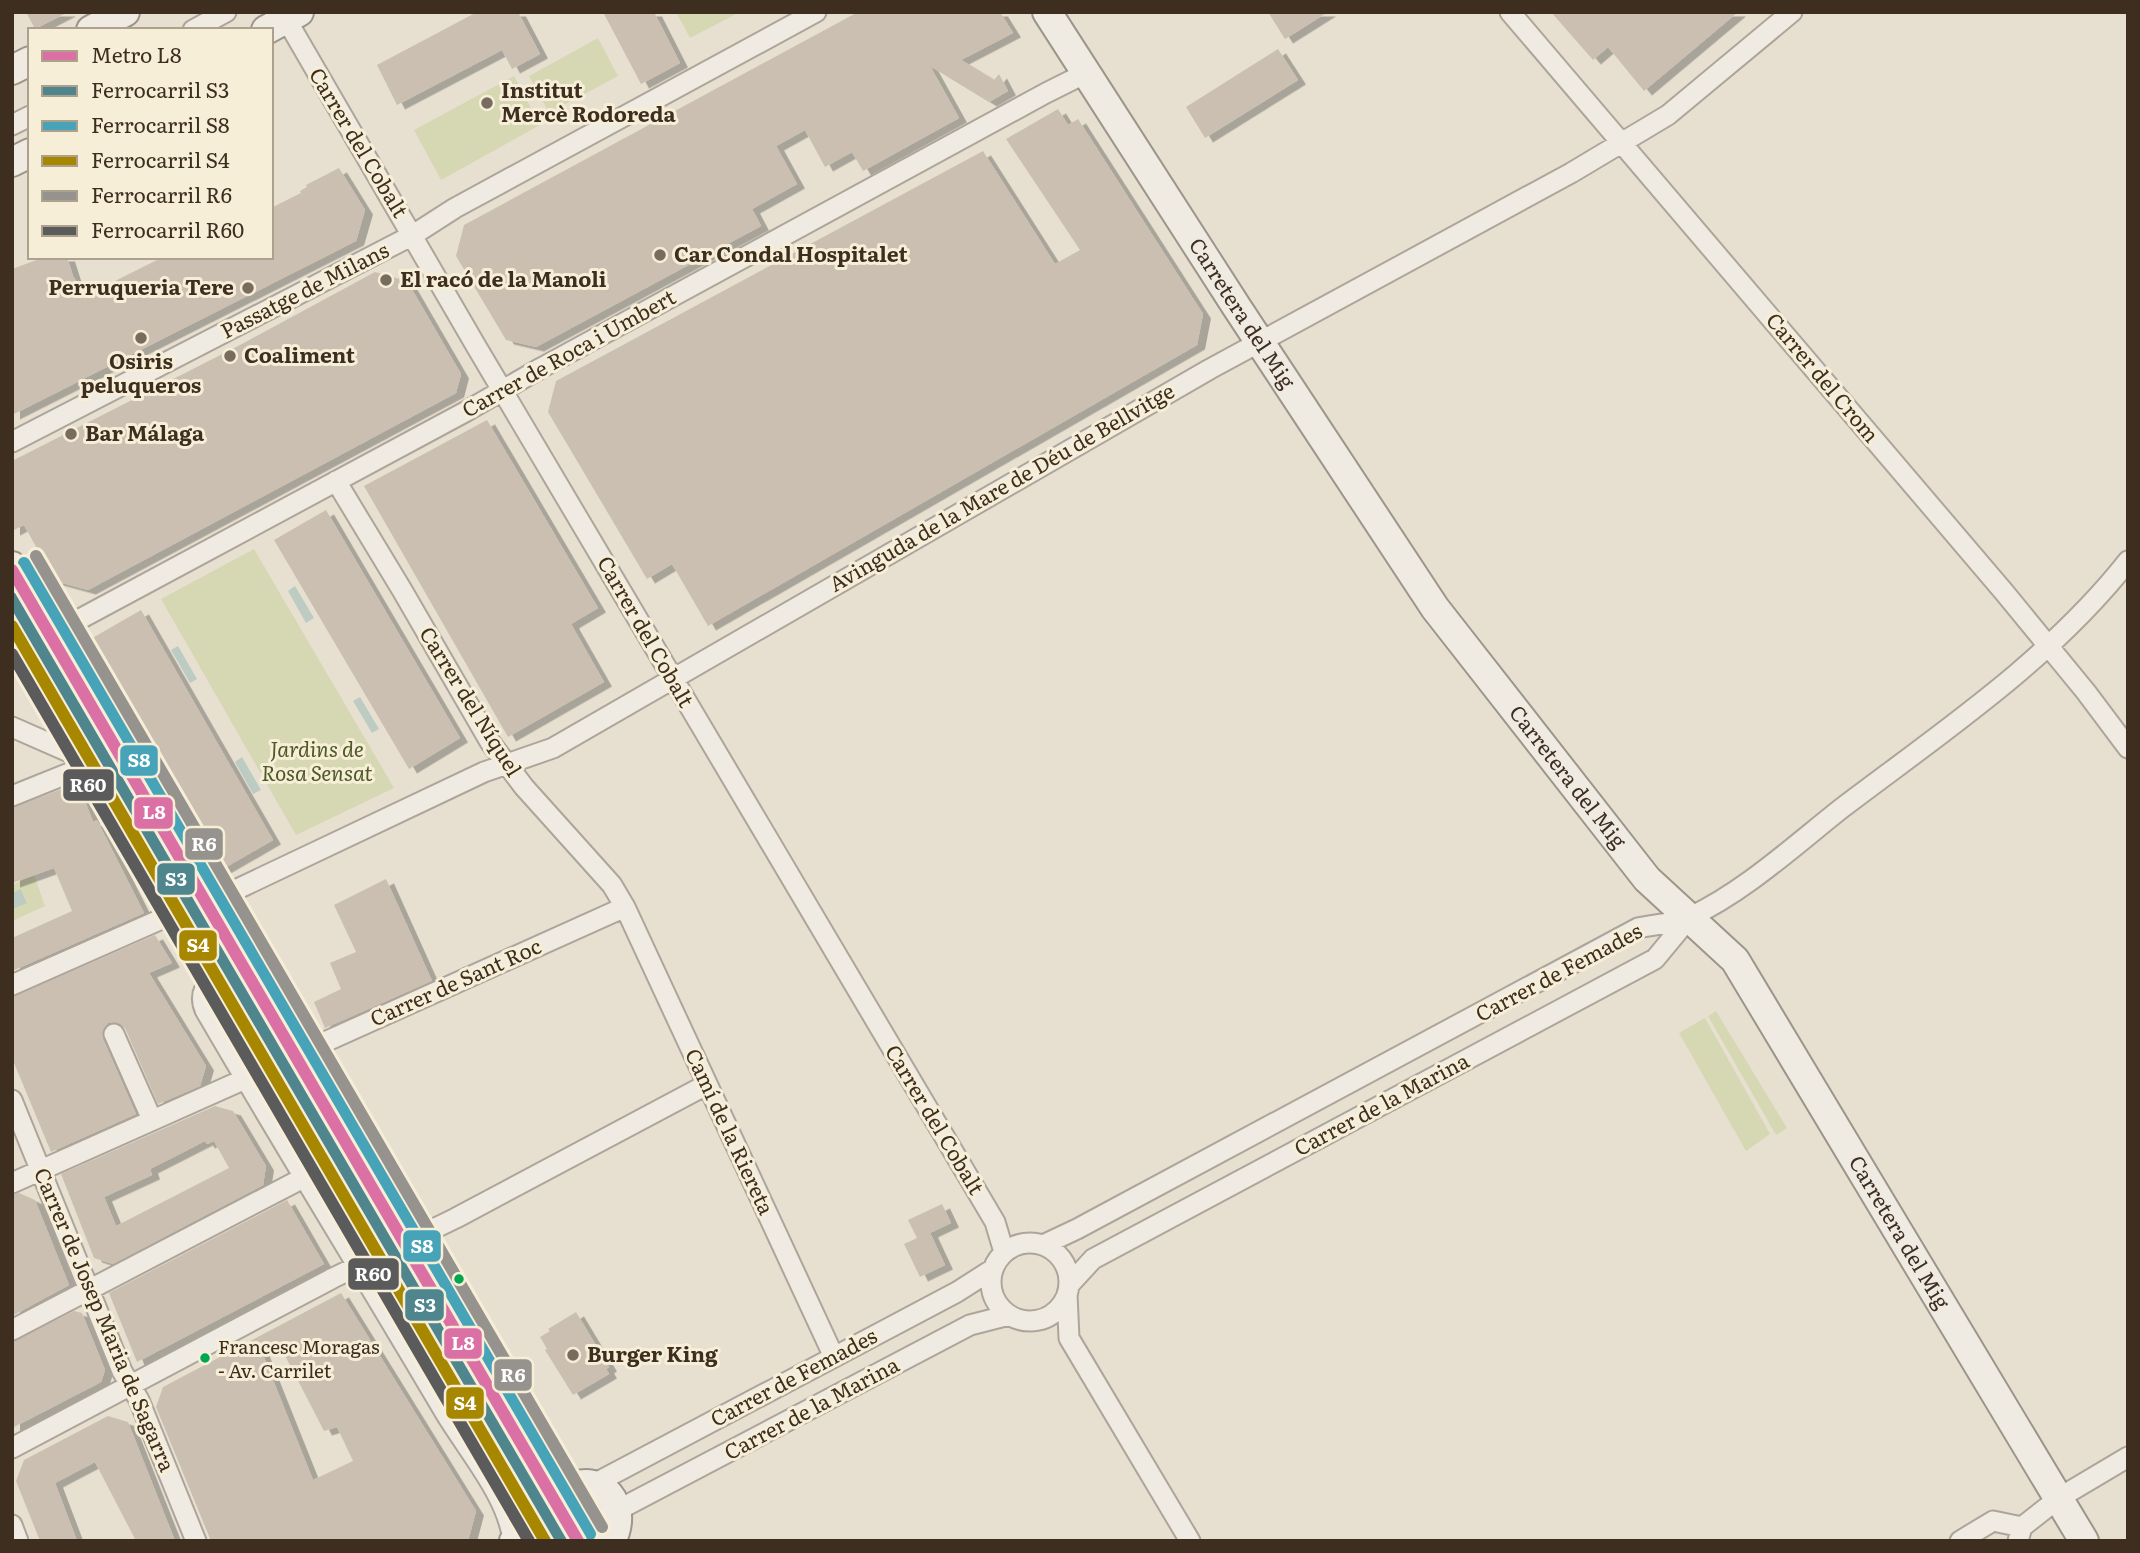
<svg xmlns="http://www.w3.org/2000/svg" width="2140" height="1553" viewBox="0 0 2140 1553" font-family="Literata,serif">
	<defs>
		<filter id="shadow"><feDropShadow dx="8" dy="4.5" stdDeviation="0" flood-color="#0004"/></filter>
	</defs>
	<rect width="100%" height="100%" fill="#e7e0d1"/>
	<path fill="#d6d7b3" d="M676,12h64l-50,26z
		M598,38l20,38 -69,37 -20,-37z
		M514,76l26,49 -99,55 -27,-50z
		M254,549l140,239 -98,47 -135,-236z
		M34,875l11,31 -33,15v-12l15,-7 -6,-13 -9,4v-8z
		M1716,1011l71,117 -11,7 -68,-119z
		M1705,1018l65,116 -24,17 -67,-118z"/>
	<path fill="#bcccc2" d="M295,586l19,32 -8,5 -18,-32z
		M178,646l19,33 -7,4 -19,-33z
		M360,697l19,32 -7,4 -19,-32z
		M242,757l19,33 -8,4 -18,-32z
		M21,889l6,14 -15,6v-16z"/>
	<path fill="#cbbfb2" fill-rule="evenodd" filter="url(#shadow)" d="M26,12h42l-33,17z
		M477,12h41l22,42 -28,15 -10,-19 -105,55 -20,-40z
		M603,12h51l26,51 -39,21z
		M858,12h142l13,21 -52,27 33,20 5,-6 9,17 -19,11 -59,-36 29,52 -96,53 -11,-19 -27,15 -20,-37 -29,16 21,38 -45,25 9,17 -225,121 -30,-7 -50,-84 8,-31z
		M1268,12h60l-43,27z
		M1551,12h187l-94,79 -36,-44 -15,13z
		M1278,49l20,31 -93,58 -19,-31z
		M1058,109l10,16 10,-6 125,195 -6,31 -489,281 -36,-62 -25,15 -99,-167 8,-31 427,-230 72,113 25,-14 -74,-111z
		M339,168l26,42 -9,31 -344,174v-146l33,-12h22l6,19 12,20 78,-39h108v-49l30,-15 -1,-2 7,-4 -1,-2z
		M375,272l32,9 54,93 -5,19 -368,197 -33,-9 -31,-56 -12,6v-70l228,-116z
		M487,420l111,188 -27,16 33,58 -96,55 -144,-251z
		M326,510l134,228 -51,31 -135,-229z
		M141,610l132,230 -52,30 -132,-230z
		M78,783l15,39 4,-2 47,93 -132,58v-33l60,-27 -18,-43 -42,15v-75z
		M386,879l46,102 -107,47 -11,-26 27,-13 -11,-26 26,-11 -22,-47z
		M155,935l17,28 -23,10 57,93 -6,20 -42,18 -33,-76 -9,-6 -8,1 -6,9 1,7 33,75 -85,38 -39,-94v-61z
		M215,1106l18,5 33,55 -3,19 -150,79 -19,-6 -33,-84zM205,1141l2,3 7,-3 15,27 -113,58 -12,-29 48,-22 -2,-6z
		M19,1193l16,7 34,85 -57,31v-121z
		M287,1200l37,64 -187,98 -28,-69z
		M942,1204l9,19 -21,10 15,32 -25,12 -16,-33 13,-6 -9,-18z
		M341,1293l135,218 -8,30h-257l-55,-134 7,-20zM278,1342l46,89 13,-4 16,34 -40,19 -52,-130z
		M74,1311l8,2 23,57 -4,12 -89,46v-86z
		M576,1312l33,55 -3,2 3,5 -36,21 -28,-45 2,-1 -7,-12 10,-6 -2,-2z
		M108,1416l20,6 47,119h-39l-41,-79 -40,21 22,58h-37l-24,-60 8,-21z"/>
	<g fill="none" stroke-linecap="round" stroke-linejoin="round">
		<defs>
			<path id="street" d="M282,12l194,334 519,876 9,30
				M1510,12l494,580 82,100 42,56
				M193,30l33,-18
				M12,125l18,-9
				M12,442l401,-207 42,-27 361,-196
				M336,481l66,109 88,152 34,45 88,98 13,22 209,450
				M52,634l413,-222 76,-44 505,-275 40,-20
				M12,727l82,36
				M12,796l82,-33 8,-9
				M219,974c-13,10 -21,19 -14,36 78,134 160,267 239,401 23,39 64,85 69,130
				M12,985l170,-75 47,-17 255,-121 69,-24 657,-379 361,-196 97,-58 124,-103
				M114,1034l35,79
				M287,1059l338,-152
				M12,1100l110,271 17,29 57,141
				M12,1183l233,-104
				M991 1282a39 39 0 1 1 78 0a39 39 0 1 1-78 0Z
				M1043,1245l34,-16 561,-301c16,-4 37,-4 52,-11 54,-25 105,-72 152,-109 100,-76 207,-147 286,-247
				M1069,1285l24,-26 562,-300 34,-41
				M1067,1294l2,44 121,203
				M12,1330l293,-153
				M12,1448l321,-170 123,-60 250,-133
				M594,1484l363,-192 36,-23
				M618,1510l352,-185 39,-10
				M12,1525l6,16
				M1960,1541l33,-20 29,6
				M2018,1541l4,-14 37,-29 69,-41"/>
			<g id="secondary">
				<path id="s1" d="M1047,12l189,294 199,302 212,271 88,81 349,581"/>
				<path d="M91,30l34,-18"/>
				<path d="M266,30l33,-18"/>
				<path d="M12,70l18,-9"/>
				<path d="M12,162l18,-9"/>
				<path d="M12,566l85,144 29,67 121,205 32,66 63,97 55,68 39,60 113,189 39,79"/>
				<path d="M12,622l207,352 40,75"/>
				<path d="M306,1125c55,87 110,173 163,261 30,51 64,99 82,155"/>
				<path d="M514,1541c16,-16 32,-38 51,-50 37,-23 65,16 46,50"/>
			</g>
		</defs>
		<use href="#street" stroke="#ada599" stroke-width="23"/>
		<use href="#secondary" stroke="#9c958a" stroke-width="32"/>
		<use href="#street" stroke="#efebe3" stroke-width="19"/>
		<use href="#secondary" stroke="#efebe3" stroke-width="28"/>
		<defs>
			<path id="rail-1" d="M12,598l550,943"/>
			<path id="rail-2" d="M24,563l566,971"/>
			<path id="rail-3" d="M12,626l533,915"/>
			<path id="rail-4" d="M36,556l566,971"/>
			<path id="rail-5" d="M12,654l517,887"/>
		</defs>
		<use href="#rail-1" stroke="#f7eed8" stroke-width="18"/>
		<use href="#rail-2" stroke="#f7eed8" stroke-width="18"/>
		<use href="#rail-3" stroke="#f7eed8" stroke-width="18"/>
		<use href="#rail-4" stroke="#f7eed8" stroke-width="18"/>
		<use href="#rail-5" stroke="#f7eed8" stroke-width="18"/>
		<use href="#rail-1" stroke="#4f868e" stroke-width="12"/>
		<use href="#rail-2" stroke="#47a3b8" stroke-width="12"/>
		<use href="#rail-3" stroke="#a78600" stroke-width="12"/>
		<use href="#rail-4" stroke="#96928e" stroke-width="12"/>
		<use href="#rail-5" stroke="#5b5b5b" stroke-width="12"/>
		<defs>
			<path id="metro-1" d="M12,570l566,971"/>
		</defs>
		<use href="#metro-1" stroke="#f7eed8" stroke-width="18"/>
		<use href="#metro-1" stroke="#da70a3" stroke-width="12"/>
	</g>
	<g fill="#786c5e" stroke="#f7eed8" stroke-width="2.5">
		<circle cx="487" cy="103" r="7"/>
		<circle cx="660" cy="255" r="7"/>
		<circle cx="386" cy="280" r="7"/>
		<circle cx="248" cy="288" r="7"/>
		<circle cx="141" cy="338" r="7"/>
		<circle cx="230" cy="356" r="7"/>
		<circle cx="71" cy="434" r="7"/>
		<circle cx="573" cy="1355" r="7"/>
	</g>
	<g fill="#00a651" stroke="#f7eed8" stroke-width="2.5">
		<circle cx="459" cy="1279" r="6"/>
		<circle cx="205" cy="1358" r="6"/>
	</g>
	<g text-anchor="middle" stroke-width="6" stroke-linejoin="round" paint-order="stroke">
		<g font-size="19" fill="#3d2e20" stroke="#f7eed8" text-anchor="start">
			<text x="218" y="1354">Francesc Moragas<tspan x="218" dy="24">- Av. Carrilet</tspan></text>
		</g>
		<g font-size="21" font-weight="bold" fill="#3d2e20" stroke="#f7eed8" text-anchor="start">
			<text x="501" y="98">Institut<tspan x="501" dy="24">Mercè Rodoreda</tspan></text>
			<text x="674" y="262">Car Condal Hospitalet</text>
			<text x="400" y="287">El racó de la Manoli</text>
			<text x="234" y="295" text-anchor="end">Perruqueria Tere</text>
			<text x="244" y="363">Coaliment</text>
			<text x="141" y="369" text-anchor="middle">Osiris<tspan x="141" dy="24">peluqueros</tspan></text>
			<text x="85" y="441">Bar Málaga</text>
			<text x="587" y="1362">Burger King</text>
		</g>
		<g font-size="21" fill="#3d2e20" stroke="#f7eed8">
			<text transform="translate(358 143) rotate(59)" y="7">Carrer del Cobalt</text>
			<text transform="translate(305 291) rotate(-27)" y="7">Passatge de Milans</text>
			<text dy="7" stroke="none"><textPath href="#s1" startOffset="359">Carretera del Mig</textPath></text>
			<text transform="translate(569 354) rotate(-29)" y="7">Carrer de Roca i Umbert</text>
			<text transform="translate(1822 378) rotate(50)" y="7">Carrer del Crom</text>
			<text transform="translate(1002 488) rotate(-30)" y="7">Avinguda de la Mare de Déu de Bellvitge</text>
			<text transform="translate(645 632) rotate(60)" y="7">Carrer del Cobalt</text>
			<text transform="translate(470 702) rotate(58)" y="7">Carrer del Níquel</text>
			<text dy="7" stroke="none"><textPath href="#s1" startOffset="926">Carretera del Mig</textPath></text>
			<text transform="translate(1559 973) rotate(-28)" y="7">Carrer de Femades</text>
			<text transform="translate(456 983) rotate(-24)" y="7">Carrer de Sant Roc</text>
			<text transform="translate(1382 1105) rotate(-28)" y="7">Carrer de la Marina</text>
			<text transform="translate(934 1120) rotate(59)" y="7">Carrer del Cobalt</text>
			<text transform="translate(729 1132) rotate(65)" y="7">Camí de la Riereta</text>
			<text dy="7" stroke="none"><textPath href="#s1" startOffset="1493">Carretera del Mig</textPath></text>
			<text transform="translate(104 1320) rotate(67)" y="7">Carrer de Josep Maria de Sagarra</text>
			<text transform="translate(794 1378) rotate(-28)" y="7">Carrer de Femades</text>
			<text transform="translate(812 1409) rotate(-28)" y="7">Carrer de la Marina</text>
		</g>
		<g font-size="21" font-style="italic" fill="#4d5a26" stroke="#f7eed8">
			<text x="317" y="757">Jardins de<tspan x="317" dy="24">Rosa Sensat</tspan></text>
		</g>
	</g>
	<g stroke="#f7eed8" stroke-width="2.5">
		<rect x="119" y="744" width="40" height="33" rx="7" fill="#47a3b8"/>
		<rect x="62" y="768" width="53" height="34" rx="7" fill="#5b5b5b"/>
		<rect x="133" y="796" width="41" height="34" rx="7" fill="#da70a3"/>
		<rect x="184" y="827" width="40" height="34" rx="7" fill="#96928e"/>
		<rect x="156" y="862" width="40" height="34" rx="7" fill="#4f868e"/>
		<rect x="178" y="929" width="40" height="33" rx="7" fill="#a78600"/>
		<rect x="402" y="1229" width="40" height="34" rx="7" fill="#47a3b8"/>
		<rect x="347" y="1257" width="53" height="34" rx="7" fill="#5b5b5b"/>
		<rect x="404" y="1288" width="41" height="34" rx="7" fill="#4f868e"/>
		<rect x="443" y="1327" width="40" height="33" rx="7" fill="#da70a3"/>
		<rect x="493" y="1358" width="40" height="34" rx="7" fill="#96928e"/>
		<rect x="445" y="1386" width="40" height="34" rx="7" fill="#a78600"/>
	</g>
	<g font-size="19" text-anchor="middle" font-weight="bold" fill="#fff">
		<text x="139" y="767">S8</text>
		<text x="88" y="792">R60</text>
		<text x="154" y="819">L8</text>
		<text x="204" y="851">R6</text>
		<text x="176" y="886">S3</text>
		<text x="198" y="952">S4</text>
		<text x="422" y="1253">S8</text>
		<text x="373" y="1281">R60</text>
		<text x="425" y="1312">S3</text>
		<text x="463" y="1350">L8</text>
		<text x="513" y="1382">R6</text>
		<text x="465" y="1410">S4</text>
	</g>
	<rect width="2140" height="1553" fill="none" stroke="#3d2e20" stroke-width="28"/>
	<rect x="28" y="28" width="245" height="231" fill="#f7eed8" stroke="#ada18e" stroke-width="2"/>
	<rect x="42" y="51" width="35" height="10" fill="#da70a3" stroke="#ada18e" stroke-width="2"/>
	<text x="91" y="63" font-size="21" fill="#3d2e20">Metro L8</text>
	<rect x="42" y="86" width="35" height="10" fill="#4f868e" stroke="#ada18e" stroke-width="2"/>
	<text x="91" y="98" font-size="21" fill="#3d2e20">Ferrocarril S3</text>
	<rect x="42" y="121" width="35" height="10" fill="#47a3b8" stroke="#ada18e" stroke-width="2"/>
	<text x="91" y="133" font-size="21" fill="#3d2e20">Ferrocarril S8</text>
	<rect x="42" y="156" width="35" height="10" fill="#a78600" stroke="#ada18e" stroke-width="2"/>
	<text x="91" y="168" font-size="21" fill="#3d2e20">Ferrocarril S4</text>
	<rect x="42" y="191" width="35" height="10" fill="#96928e" stroke="#ada18e" stroke-width="2"/>
	<text x="91" y="203" font-size="21" fill="#3d2e20">Ferrocarril R6</text>
	<rect x="42" y="226" width="35" height="10" fill="#5b5b5b" stroke="#ada18e" stroke-width="2"/>
	<text x="91" y="238" font-size="21" fill="#3d2e20">Ferrocarril R60</text>
</svg>
